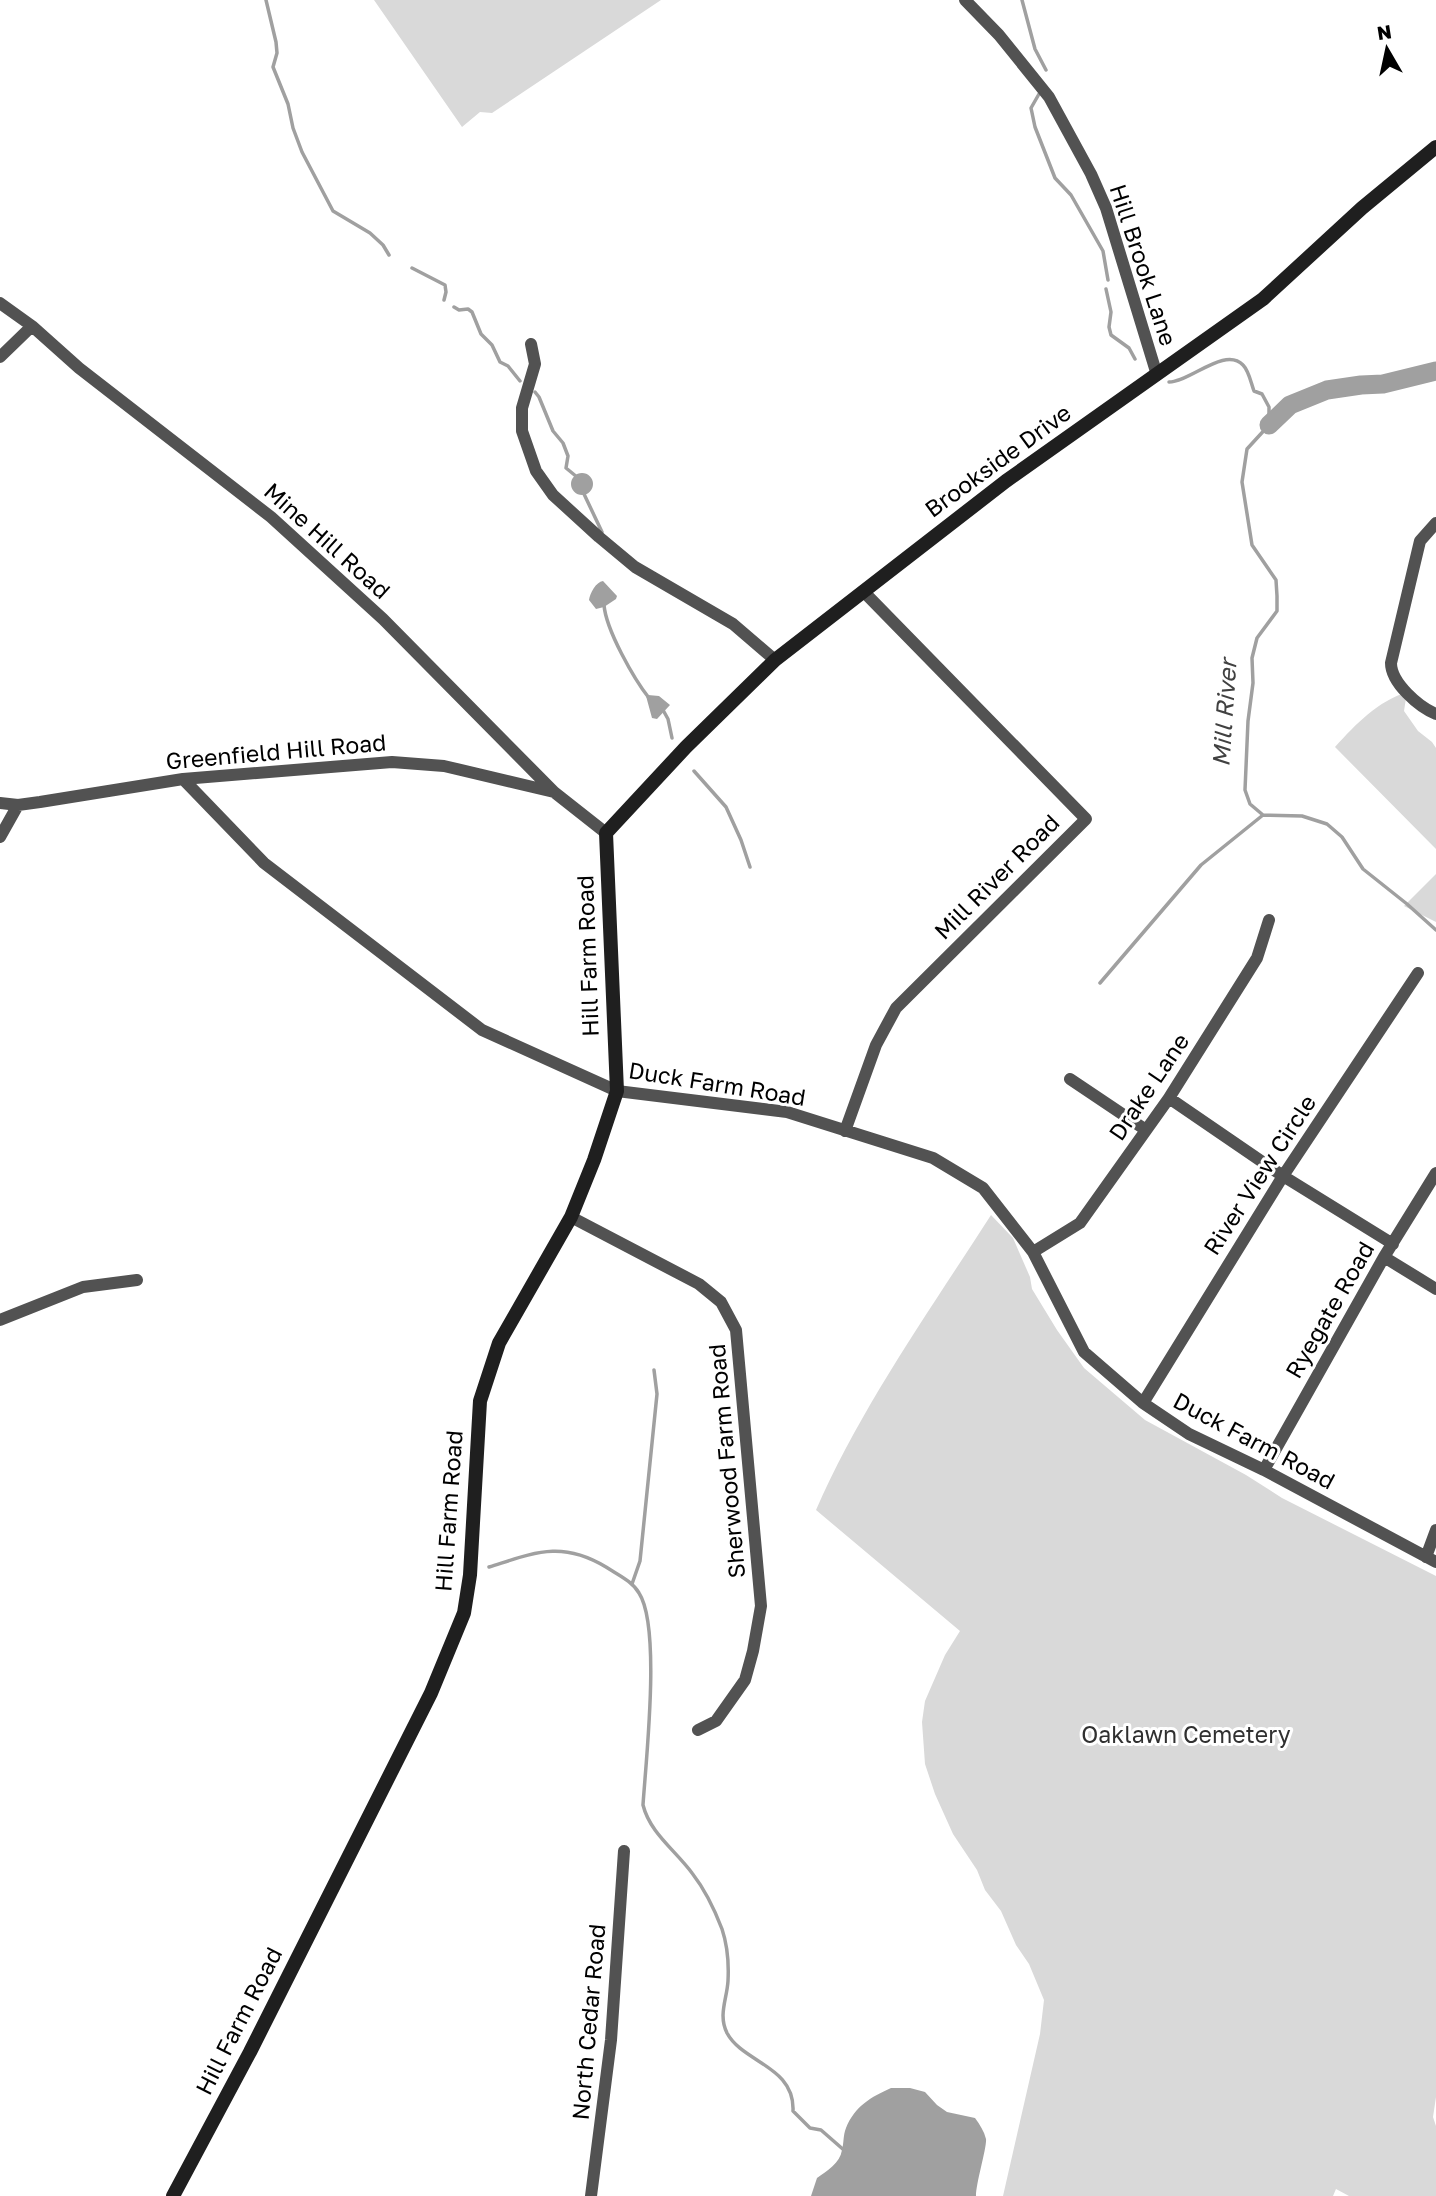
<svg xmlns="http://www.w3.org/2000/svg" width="1436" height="2196" viewBox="0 0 1436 2196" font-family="'Golos Text',sans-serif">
	<rect width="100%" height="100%" fill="#fff"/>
	<path fill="#d9d9d9" d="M374,0h287l-169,113 -12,-1 -18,15z
		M1407,692l-3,19 14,20 14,11 4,6v101l-101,-102c22,-24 42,-45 72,-55z
		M1436,874v48l-32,-16z
		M991,1215l22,23 17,39 2,12 25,41 27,38 61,52 101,55 36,23 154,78v521l-3,20 3,9v70h-87l-13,-7 -3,7h-330l37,-162 4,-34 -15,-36 -13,-19 -15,-34 -16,-21 -8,-20 -24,-36 -18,-40 -10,-30 -3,-42 3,-21 20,-46 15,-24 -144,-121c45,-103 114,-200 175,-295z"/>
	<path fill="#a0a0a0" d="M571 484a11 11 0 1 1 22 0a11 11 0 1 1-22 0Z
		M603,581l14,15 -1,3 -12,8 -8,2 -7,-9c1,-7 7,-18 14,-19z
		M648,695l11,1 11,9 -13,14 -5,-1 -6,-22z
		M891,2088h19l15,4 12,13 10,7 28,6c5,7 9,13 11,21 1,8 -10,44 -10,57h-165l6,-18c10,-7 23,-15 25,-28 2,-7 1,-15 4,-22 9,-22 25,-31 45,-40z"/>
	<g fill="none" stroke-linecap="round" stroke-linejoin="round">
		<path stroke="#a0a0a0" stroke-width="3.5" d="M266,0l10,42 1,11 -4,14 15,37 5,24 9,24 31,59 37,22 13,12 6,10
			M1022,0l13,49 11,21
			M1039,94l-8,14 4,19 20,51 16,17 32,56 5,29
			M412,268l33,17 1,7 -2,8
			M1106,289l5,23 -2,15 2,8 18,13 6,11
			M454,307l5,3 9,-1 4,3 9,22 11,11 8,17 8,4 12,15
			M1169,382c21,0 56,-36 74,-17 6,6 8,18 11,26l8,3 7,13v18l-22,24 -5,33 10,63 24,35 1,16v15l-20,27 -5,20 1,25 -5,38 -3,69 5,14 13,11 39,1 25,8 15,13 21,32 44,35 29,26
			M535,392l4,5 14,34 10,12 5,13 -2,12 11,9
			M584,494l18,38
			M604,605c2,25 30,74 45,93
			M663,710l5,9 4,19
			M694,771l32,36 15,33 9,27
			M1100,983l101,-118 62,-50
			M489,1567c45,-14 72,-27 117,0 12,8 26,14 33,26 22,34 7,166 4,212 7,28 32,45 49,68 14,18 22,35 30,56 6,18 7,33 6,52 -1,18 -10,34 -1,52 16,30 68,33 66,78l17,17 11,2 24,21
			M632,1584l8,-23 17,-167 -3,-24"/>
		<path stroke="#a0a0a0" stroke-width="19" d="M1269,425l21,-20 37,-15 34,-5 22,-1 53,-13"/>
		<path stroke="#525252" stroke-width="12" d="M965,0l34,35 50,62 42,77 15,34 51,167
			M0,303l32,23 47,42 192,149 112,102 171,173 52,41
			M531,344l4,20 -13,44v23l14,40 17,24 46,42 36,30 98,57 42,36
			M0,357l32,-31
			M1436,523l-16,18 -29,122c0,20 28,44 45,51
			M183,779l81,84 218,167 135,61 170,21 146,46 50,30 50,64 51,100 59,51 46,31 75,36 172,92
			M0,803l18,2 22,-3 143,-23 209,-17 52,4 110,26
			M0,837l18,-32
			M1070,1079l76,51
			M1169,1098l114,78 110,68
			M845,1131l31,-86 20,-37 190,-189 -223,-228
			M571,1217l128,67 22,18 15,28 25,276 -8,45 -8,29 -29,41 -18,9
			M1033,1252l47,-29 89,-125 88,-140 12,-38
			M1384,1257l52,32
			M0,1320l83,-33 54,-7
			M1143,1403l140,-227 135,-203
			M1264,1470l120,-213 52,-84
			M1426,1557l10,-27
			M591,2196l20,-156 13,-189"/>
		<path stroke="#1f1f1f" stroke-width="14" d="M173,2196l77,-144 181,-359 33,-80 6,-38 10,-174 19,-58 72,-126 23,-57 23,-69 -11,-258 80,-86 89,-87 231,-179 257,-182 99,-91 74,-61"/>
	</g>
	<g text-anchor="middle" stroke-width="6" stroke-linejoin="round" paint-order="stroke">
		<g font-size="23" fill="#000" stroke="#fff">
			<text transform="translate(1143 265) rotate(72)" y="8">Hill Brook Lane</text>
			<text transform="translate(998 461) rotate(-36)" y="8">Brookside Drive</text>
			<text transform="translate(327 541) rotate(42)" y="8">Mine Hill Road</text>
			<text transform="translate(276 752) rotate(-5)" y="8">Greenfield Hill Road</text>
			<text transform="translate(997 877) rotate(-45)" y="8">Mill River Road</text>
			<text transform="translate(588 956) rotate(-92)" y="8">Hill Farm Road</text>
			<text transform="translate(717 1084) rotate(9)" y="8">Duck Farm Road</text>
			<text transform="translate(1149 1087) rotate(-56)" y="8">Drake Lane</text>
			<text transform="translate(1260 1175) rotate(-57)" y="8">River View Circle</text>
			<text transform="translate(1330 1310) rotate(-60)" y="8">Ryegate Road</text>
			<text transform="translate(1254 1441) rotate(28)" y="8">Duck Farm Road</text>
			<text transform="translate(727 1461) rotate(-95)" y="8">Sherwood Farm Road</text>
			<text transform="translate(449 1511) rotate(-86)" y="8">Hill Farm Road</text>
			<text transform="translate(239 2021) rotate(-63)" y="8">Hill Farm Road</text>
			<text transform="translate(589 2022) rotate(-85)" y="8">North Cedar Road</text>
		</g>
		<g font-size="23" fill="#303030" stroke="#fff">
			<text x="1186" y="1743">Oaklawn Cemetery</text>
		</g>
		<g font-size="24" font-style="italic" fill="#414141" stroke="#fff">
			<text transform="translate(1225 713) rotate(-86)" y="8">Mill River</text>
		</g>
	</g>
	<g transform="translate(1387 49) rotate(351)" stroke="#ffffff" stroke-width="5" paint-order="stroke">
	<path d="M0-5L12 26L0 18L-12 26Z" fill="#000000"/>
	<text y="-10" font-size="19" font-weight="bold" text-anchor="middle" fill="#000000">N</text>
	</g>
</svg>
